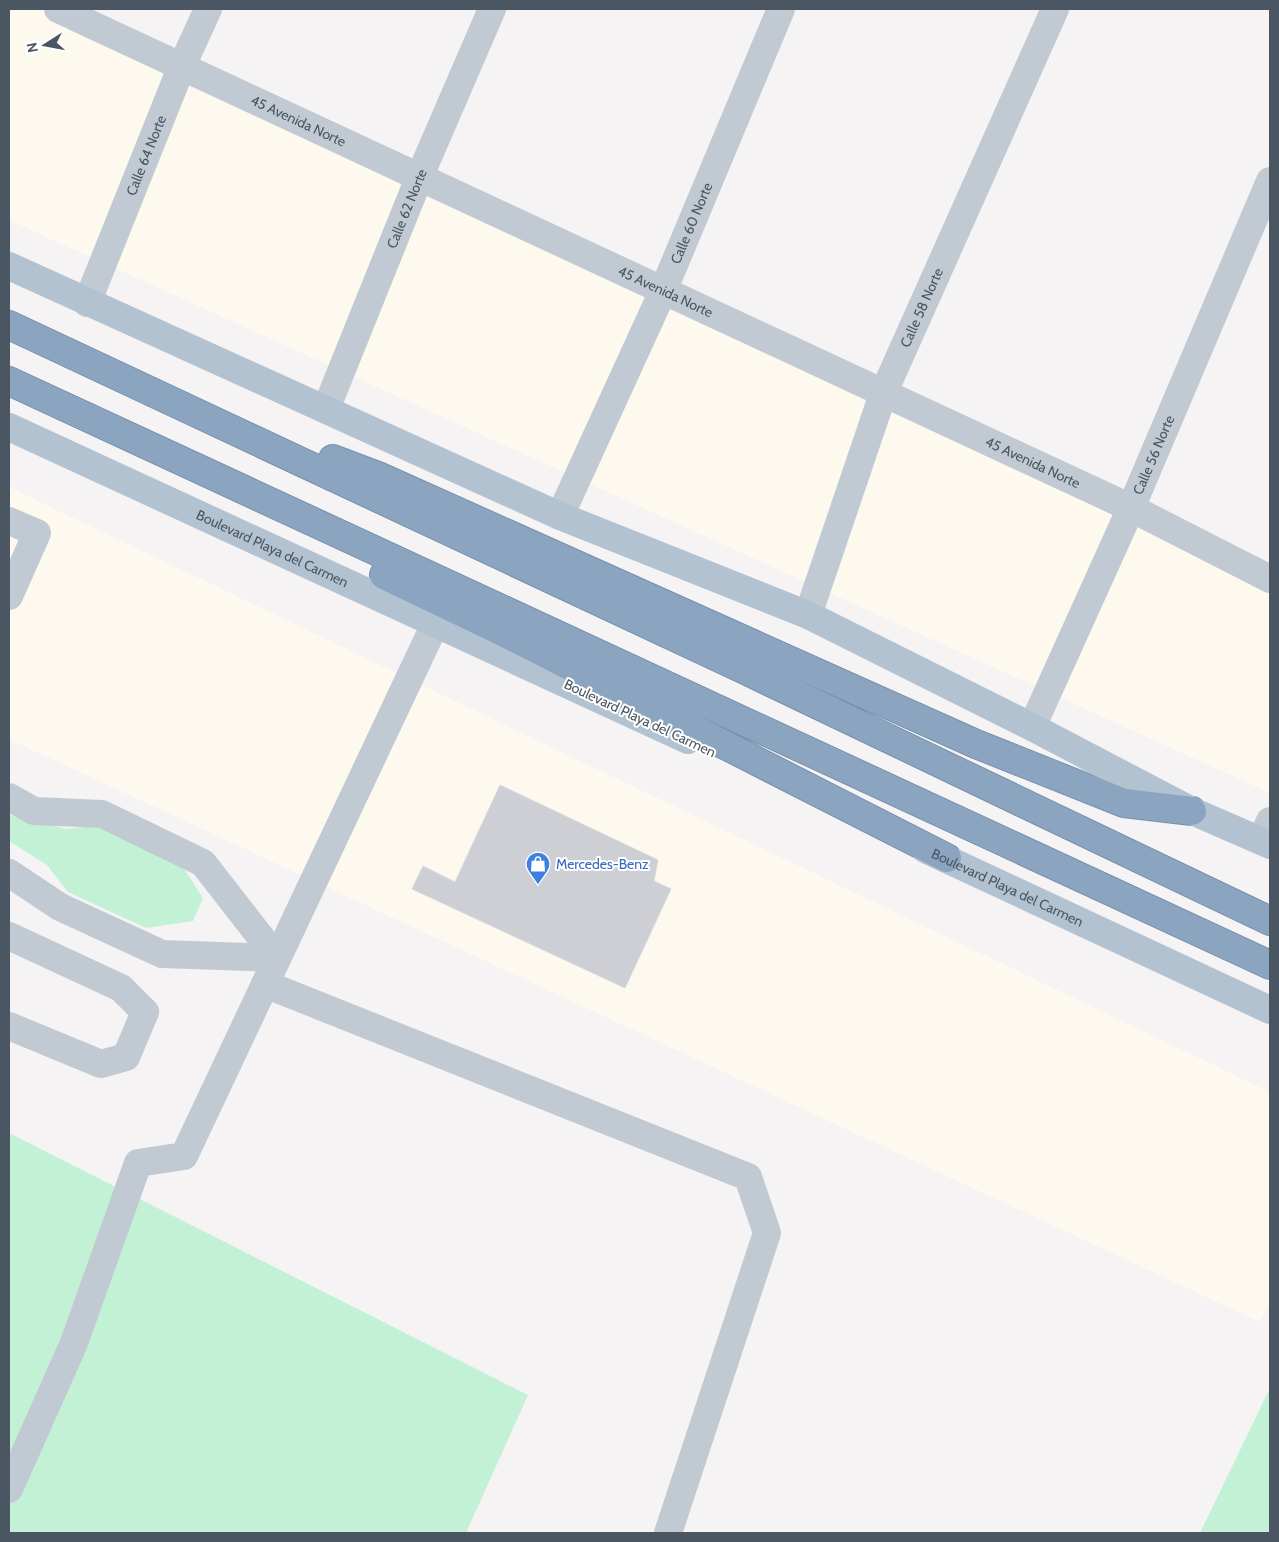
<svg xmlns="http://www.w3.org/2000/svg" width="1279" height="1542" viewBox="0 0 1279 1542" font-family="Cabin,sans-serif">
	<rect width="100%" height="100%" fill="#f5f3f3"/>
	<path fill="#fdf9ef" d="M9,9h35l1226,563v221l-1261,-573z
		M9,487l1261,605v210l-10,20 -1251,-583z"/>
	<path fill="#c3f1d5" d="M9,815l58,14 33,-4 79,36 24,37 -10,23 -47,7 -78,-36 -21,-27 -38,-24z
		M9,1133l519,262 -62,138h-457z
		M1270,1388v145h-70z"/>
	<path fill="#cdcfd5" stroke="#d7d9de" d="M500,785l158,75 -4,21 17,8 -46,99 -213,-99 11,-23 32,16z"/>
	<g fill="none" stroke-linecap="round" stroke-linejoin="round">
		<defs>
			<path id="highway" d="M9,325l734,344 527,252
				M9,381l1261,584
				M333,459l45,17 598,268 148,59 68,8
				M384,575l115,55 448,228"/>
		</defs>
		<use href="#highway" stroke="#7690ad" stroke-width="30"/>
		<g stroke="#c1cad2" stroke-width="28">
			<path id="s1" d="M58,9l1073,499 139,71"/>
			<path id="s2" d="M87,303l94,-235 27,-59"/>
			<path id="s3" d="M326,409l93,-231 73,-169"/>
			<path id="s4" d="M560,516l103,-225 118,-282"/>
			<path d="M9,521l28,12 -28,63"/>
			<path id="s5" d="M808,615l75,-221 172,-385"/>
			<path id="s6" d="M1032,727l99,-219 139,-327"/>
			<path d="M9,797l25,14 68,3 101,49 74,95"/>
			<path d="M1261,840l9,-19"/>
			<path d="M9,873l51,34 102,47 115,4"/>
			<path d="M9,936l112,52 24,24 -19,45 -25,7 -92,-38"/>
			<path d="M265,984l483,193 19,56 -99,300"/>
			<path d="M9,1489l65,-146 64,-180 46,-7 251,-532"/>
		</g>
		<g stroke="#b3c2d1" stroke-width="28">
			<path d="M9,266l551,250 248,99 224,112 160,84 78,34"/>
			<path id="s7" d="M9,427l679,313"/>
			<path id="s8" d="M925,849l345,161"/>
		</g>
		<use href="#highway" stroke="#8ba5c1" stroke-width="28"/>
	</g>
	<defs>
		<symbol id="shop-pin" viewBox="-11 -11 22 30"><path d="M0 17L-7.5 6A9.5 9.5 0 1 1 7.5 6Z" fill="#3f7fe0" stroke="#fff"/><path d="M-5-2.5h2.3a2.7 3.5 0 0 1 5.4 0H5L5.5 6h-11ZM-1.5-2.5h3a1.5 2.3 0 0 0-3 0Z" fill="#fff"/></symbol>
	</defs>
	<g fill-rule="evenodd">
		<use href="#shop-pin" x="524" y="850" width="28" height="38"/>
	</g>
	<g text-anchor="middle" stroke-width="4" stroke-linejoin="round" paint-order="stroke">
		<g font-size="14" fill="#4a5661" stroke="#fff">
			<text dy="5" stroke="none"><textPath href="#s1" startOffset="265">45 Avenida Norte</textPath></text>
			<text dy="5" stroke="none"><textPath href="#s2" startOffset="159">Calle 64 Norte</textPath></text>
			<text dy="5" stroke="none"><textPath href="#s3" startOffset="216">Calle 62 Norte</textPath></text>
			<text dy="5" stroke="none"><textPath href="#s4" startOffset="321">Calle 60 Norte</textPath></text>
			<text dy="5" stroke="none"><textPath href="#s1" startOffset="670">45 Avenida Norte</textPath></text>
			<text dy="5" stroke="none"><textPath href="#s5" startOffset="328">Calle 58 Norte</textPath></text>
			<text dy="5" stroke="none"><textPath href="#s6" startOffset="298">Calle 56 Norte</textPath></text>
			<text dy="5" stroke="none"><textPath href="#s1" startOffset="1075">45 Avenida Norte</textPath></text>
			<text dy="5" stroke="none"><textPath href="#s7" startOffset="290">Boulevard Playa del Carmen</textPath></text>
			<text transform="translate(640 718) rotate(25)" y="5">Boulevard Playa del Carmen</text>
			<text dy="5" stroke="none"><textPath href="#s8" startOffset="91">Boulevard Playa del Carmen</textPath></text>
		</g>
		<g font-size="14" fill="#366cbe" stroke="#fff" text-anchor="start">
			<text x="556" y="869">Mercedes-Benz</text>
		</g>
	</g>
	<rect width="1279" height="1542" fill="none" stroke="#4a5661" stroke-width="20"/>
	<g transform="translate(45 45) rotate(259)" stroke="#ffffff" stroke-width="4" paint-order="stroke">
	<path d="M0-4L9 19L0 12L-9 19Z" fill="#4a5661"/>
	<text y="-8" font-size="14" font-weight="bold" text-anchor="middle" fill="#4a5661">N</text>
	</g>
</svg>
